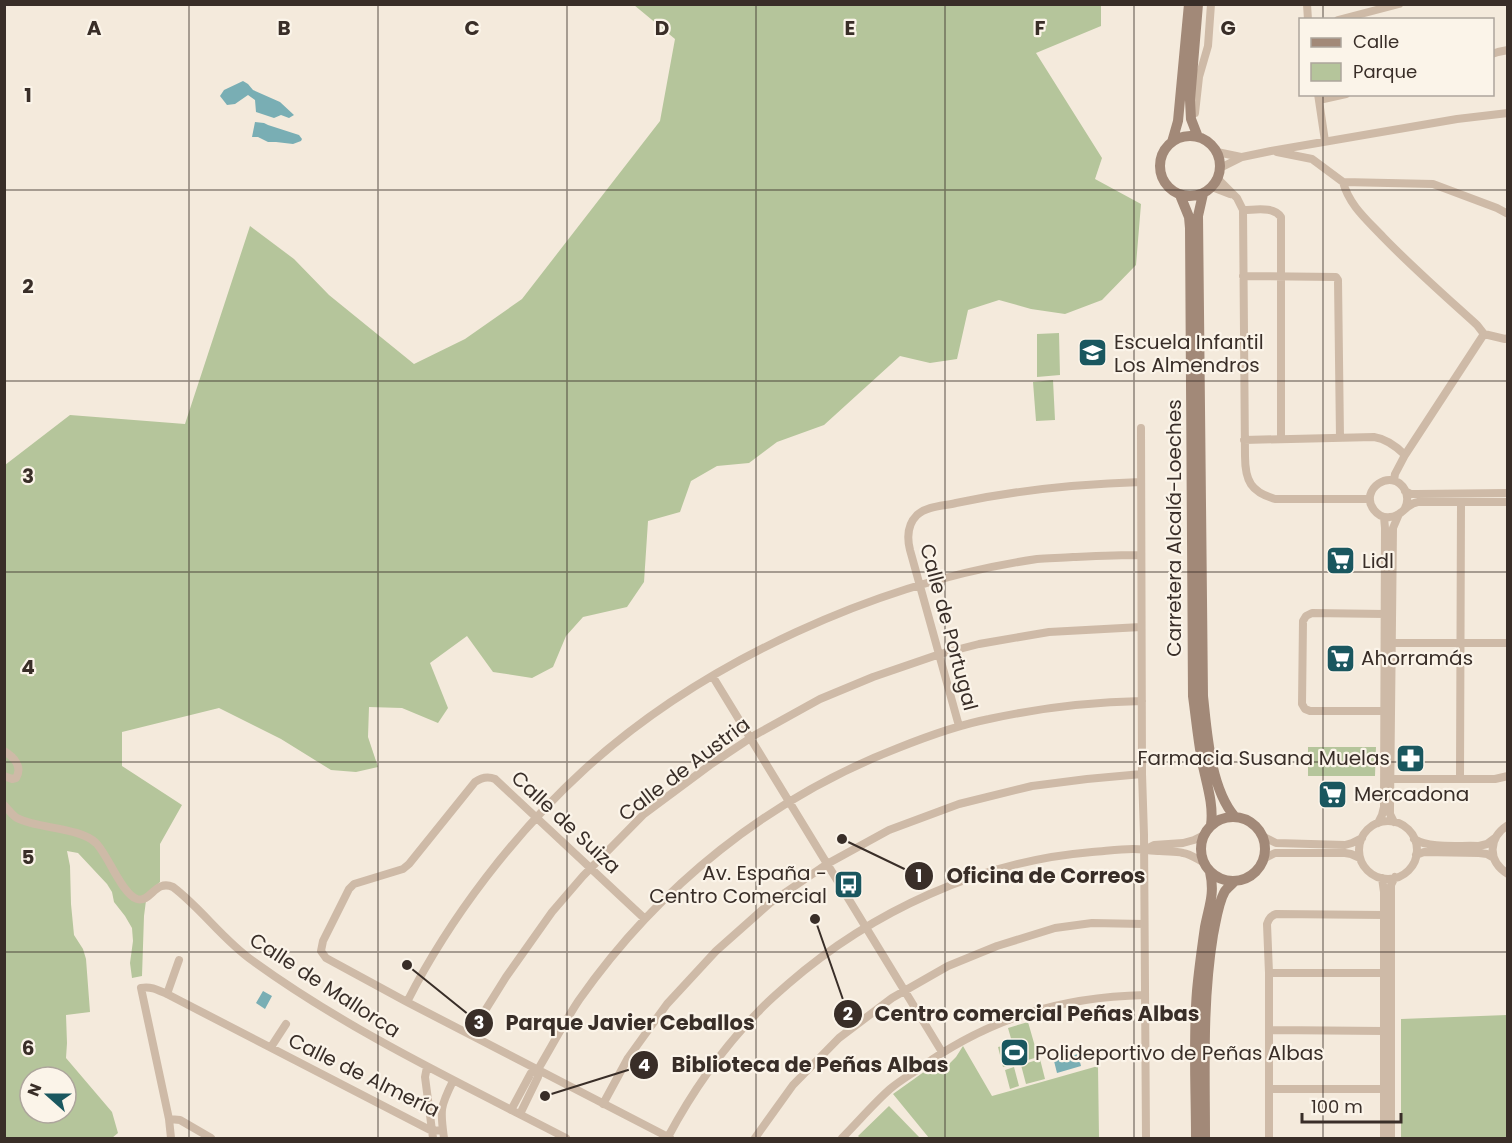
<svg xmlns="http://www.w3.org/2000/svg" width="1512" height="1143" viewBox="0 0 1512 1143" font-family="Poppins,sans-serif">
	<rect width="100%" height="100%" fill="#f4eadc"/>
	<path fill="#b5c59b" fill-rule="evenodd" d="M634,5h467v21l-65,27 66,105 -7,21 46,25 -5,61 -34,35 -37,14 -34,-5 -32,-9 -31,10 -11,49 -27,4 -30,-7 -76,69 -47,17 -28,21 -32,3 -26,15 -11,31 -32,9 -4,61 -17,25 -44,10 -17,19 -13,31 -21,11 -39,-6 -26,-36 -37,27 18,45 -10,15 -36,-15 -33,-1 -1,30 10,30 -22,5 -25,-2 -50,-31 -62,-31 -97,24v34l60,39 -22,39v38l-13,11 -3,23 -2,60 -10,2 -2,-15 3,-22 -1,-13 -7,-12 -11,-14 -2,-10 -5,-8 -29,-31 -11,-2 3,15 1,38 3,31 9,14 3,10 4,53 -24,3 1,28 -1,15 46,54 6,21 -6,5h-107v-673l65,-50 115,9 65,-198 44,33 35,36 85,69 51,-25 57,-40 138,-178 15,-82zM30,1077h36v36h-36z
		M1059,333l1,42 -23,2v-43z
		M1053,380l2,40 -19,1 -3,-39z
		M1308,747h68l-1,29h-67z
		M1507,1015v123h-106v-119z
		M1028,1022l10,35 -20,6 -10,-35z
		M1007,1045l6,19 -10,3 -5,-20z
		M963,1046l29,50 106,-30 1,72h-170l-36,-44 35,-25 13,-1 8,-4 7,-7z
		M1040,1059l5,20 -19,5 -5,-19z
		M1014,1067l5,19 -9,3 -5,-19z
		M889,1106l31,32h-60l-2,-2z"/>
	<path fill="#79aeb4" d="M243,81l5,3 5,6 27,12 14,13 -5,3 -8,-3 -7,3 -18,-6 -1,-12 -7,-5 -13,9 -8,1 -7,-9 4,-6z
		M255,122l9,1 4,2 31,10 3,4 -1,2 -8,3 -17,-2h-8l-10,-5h-6z
		M263,991l9,5 -7,13 -9,-6z
		M1078,1054l3,12 -24,7 -3,-12z"/>
	<g fill="none" stroke-linecap="round" stroke-linejoin="round">
		<path stroke="#cebaa7" stroke-width="8" d="M1307,4l1,16
			M1338,20l61,-16
			M1492,54l6,-2 10,-2
			M1318,94l7,47
			M1319,100l27,-6
			M1195,113l4,-36 9,-31 3,-42
			M1217,152l24,5
			M1277,152l35,7 31,23 90,2 64,24 11,6
			M1220,168l22,-11 29,-6 186,-32 51,-6
			M1218,179l19,19 6,12 2,246c0,25 6,36 30,43h95
			M1343,182c6,23 24,38 40,55 30,31 62,59 94,88l7,9 21,5 3,-1
			M1212,187l18,7
			M1243,210c13,0 30,-4 38,7v222
			M1243,276l93,1 2,3 2,158
			M1141,428l1,346 2,61 2,303
			M1244,440l130,-3c13,2 22,9 31,18
			M1394,480l1,-6 10,-19 79,-121
			M1405,491l6,3h6l91,-1
			M1405,508c3,-6 3,-12 0,-18 -13,-24 -47,0 -31,20 4,5 10,8 16,7 12,0 15,-13 28,-15h90
			M1392,643h116
			M713,677l229,375
			M1384,711h-74l-5,-2 -3,-5 1,-83 3,-5 6,-3 73,1
			M959,726l-49,-176c-3,-12 -3,-25 7,-35 10,-9 27,-9 39,-12 61,-13 122,-19 185,-21
			M4,751c10,6 19,16 12,27l-4,1 -8,-3
			M1460,778l1,-276
			M1391,779h104l13,-3
			M4,805c4,4 8,10 13,13 21,11 62,9 79,25 12,12 26,51 41,56 14,4 18,-20 36,-12 29,22 50,53 80,74 98,71 207,122 313,177
			M1359 850a29 29 0 1 1 58 0a29 29 0 1 1-58 0Z
			M1394,822l-4,-8v-7l3,-279 6,-14
			M1378,823l4,-8 2,-8 1,-279 -1,-11
			M1508,825c-20,13 -21,36 0,49
			M1262,836l14,7 69,2 7,-2 10,-5
			M1414,839c17,10 45,6 65,7l8,-2 8,-6
			M1144,850l10,-5 29,-2 11,-3 10,-5
			M1416,855l8,-3 55,1 8,1 7,4
			M1263,860l4,-3 8,-4h70l6,1 9,4
			M1382,878l2,14v246
			M645,919l-150,-140c-7,-3 -13,-2 -20,3l-66,82 -6,5 -49,15 -5,5 -26,52 -2,10 5,7 81,44 263,136
			M1269,973h115
			M167,994l12,-34
			M407,1002c43,-85 108,-169 178,-233 119,-108 293,-187 452,-210 12,-1 24,-1 36,-2 23,-1 45,-2 68,-2
			M1269,1030l115,1
			M472,1035l4,-10 30,-48 46,-65 31,-36 61,-62 66,-49 45,-30 65,-36 53,-22 67,-23 39,-10 70,-12 92,-5
			M271,1047l15,-23
			M427,1067l-2,10 8,61
			M1269,1089h115
			M603,1104l25,-46 39,-54 49,-53 54,-48 57,-39 62,-34 70,-26 73,-18 55,-7 55,-5
			M511,1110l20,-37 7,-2
			M520,1114l18,-37v-6l2,-5c13,-22 25,-45 39,-66 80,-114 190,-202 319,-252 30,-12 60,-23 91,-29 50,-11 102,-17 153,-18
			M169,1119l11,1 31,18
			M668,1137c24,-45 54,-88 90,-125 9,-10 20,-19 30,-28 84,-73 193,-123 304,-132 14,-1 27,-3 41,-3 9,0 18,2 27,2 7,1 15,0 23,2 7,1 14,6 20,9
			M171,1138l-2,-19 -28,-131c10,-2 17,2 26,6l265,137 11,-1
			M444,1138c-4,-28 -4,-31 9,-57
			M755,1138l38,-53 46,-47 53,-40 56,-32 49,-20 58,-18 37,-5 52,1
			M842,1138c16,-16 31,-34 48,-49 8,-7 18,-13 27,-19 70,-51 142,-73 228,-75
			M1269,1138v-165l-2,-49c2,-6 4,-8 9,-10l108,1
			M1391,1138v-253l4,-8"/>
		<path stroke="#a28978" stroke-width="10" d="M1198,4l-8,96 1,19 7,18
			M1160 166a30 30 0 1 1 60 0a30 30 0 1 1-60 0Z
			M1172,142l6,-21 11,-117
			M1203,194l-5,22 5,480c4,36 7,92 32,121
			M1180,195l9,22 1,11 3,468c3,22 5,43 9,65 4,21 12,43 9,64
			M1201 849a32 32 0 1 1 64 0a32 32 0 1 1-64 0Z
			M1196,1138c0,-49 -3,-98 1,-147 2,-22 5,-43 8,-64 4,-21 10,-33 5,-55
			M1205,1138c0,-68 -3,-136 8,-203 3,-14 5,-32 12,-44 3,-4 7,-7 10,-10"/>
	</g>
	<path fill="none" stroke="#392e28" stroke-width="1.5" stroke-opacity="0.55" d="M189,4v1134M378,4v1134M567,4v1134M756,4v1134M945,4v1134M1134,4v1134M1323,4v16M1323,94v1044M4,190h1504M4,381h1504M4,572h1504M4,762h1504M4,952h1504"/>
	<defs>
		<symbol id="school-square" viewBox="-11 -11 22 22"><rect x="-9" y="-9" width="18" height="18" rx="4" fill="#1a575f" stroke="#fbf4e9"/><path d="M0-5L7-2L0 1L-7-2ZM-4 1L0 2.5L4 1V4Q0 6-4 4Z" fill="#fff"/></symbol>
		<symbol id="supermarket-square" viewBox="-11 -11 22 22"><rect x="-9" y="-9" width="18" height="18" rx="4" fill="#1a575f" stroke="#fbf4e9"/><path d="M-6-5.5h2.5l.6 2H6L4.5 2H-2.5L-4.4-4H-6ZM-1.5 3.2a1.3 1.3 0 1 0 .1 0ZM3 3.2a1.3 1.3 0 1 0 .1 0Z" fill="#fff"/></symbol>
		<symbol id="pharmacy-square" viewBox="-11 -11 22 22"><rect x="-9" y="-9" width="18" height="18" rx="4" fill="#1a575f" stroke="#fbf4e9"/><path d="M-2-6h4v4h4v4h-4v4h-4v-4h-4v-4h4Z" fill="#fff"/></symbol>
		<symbol id="bus-square" viewBox="-11 -11 22 22"><rect x="-9" y="-9" width="18" height="18" rx="4" fill="#1a575f" stroke="#fbf4e9"/><path d="M-5-6H5V4H4V6H2V4H-2V6H-4V4H-5ZM-3.5-4V0h7V-4ZM-3.5 1.2v1.5H-2V1.2ZM2 1.2v1.5H3.5V1.2Z" fill="#fff"/></symbol>
		<symbol id="stadium-square" viewBox="-11 -11 22 22"><rect x="-9" y="-9" width="18" height="18" rx="4" fill="#1a575f" stroke="#fbf4e9"/><path d="M0-5a6.5 5 0 1 0 0 10a6.5 5 0 1 0 0-10ZM-3.5-1.8h7v3.6h-7Z" fill="#fff"/></symbol>
	</defs>
	<g fill-rule="evenodd">
		<use href="#school-square" x="1076" y="336" width="33" height="33"/>
		<use href="#supermarket-square" x="1324" y="544" width="33" height="33"/>
		<use href="#supermarket-square" x="1324" y="642" width="33" height="33"/>
		<use href="#pharmacy-square" x="1394" y="742" width="33" height="33"/>
		<use href="#supermarket-square" x="1316" y="778" width="33" height="33"/>
		<use href="#bus-square" x="832" y="868" width="33" height="33"/>
		<use href="#stadium-square" x="998" y="1036" width="33" height="33"/>
	</g>
	<g text-anchor="middle" stroke-width="4.5" stroke-linejoin="round" paint-order="stroke">
		<g font-size="20" fill="#392e28" stroke="#fbf4e9" text-anchor="start">
			<text x="1114" y="349">Escuela Infantil<tspan x="1114" dy="23">Los Almendros</tspan></text>
			<text x="1362" y="568">Lidl</text>
			<text x="1361" y="665">Ahorramás</text>
			<text x="1390" y="765" text-anchor="end">Farmacia Susana Muelas</text>
			<text x="1354" y="801">Mercadona</text>
			<text x="827" y="880" text-anchor="end">Av. España -<tspan x="827" dy="23">Centro Comercial</tspan></text>
			<text x="1035" y="1060">Polideportivo de Peñas Albas</text>
		</g>
		<g font-size="20" fill="#392e28" stroke="#fbf4e9">
			<text transform="translate(1174 528) rotate(-90)" y="7">Carretera Alcalá-Loeches</text>
			<text transform="translate(949 627) rotate(75)" y="7">Calle de Portugal</text>
			<text transform="translate(684 769) rotate(-37)" y="7">Calle de Austria</text>
			<text transform="translate(566 822) rotate(43)" y="7">Calle de Suiza</text>
			<text transform="translate(325 985) rotate(33)" y="7">Calle de Mallorca</text>
			<text transform="translate(364 1075) rotate(26)" y="7">Calle de Almería</text>
		</g>
	</g>
	<g font-size="20" text-anchor="middle" font-weight="bold" fill="#392e28" stroke="#fbf4e9" stroke-width="4.5" stroke-linejoin="round" paint-order="stroke">
		<text x="94" y="35">A</text>
		<text x="284" y="35">B</text>
		<text x="472" y="35">C</text>
		<text x="662" y="35">D</text>
		<text x="850" y="35">E</text>
		<text x="1040" y="35">F</text>
		<text x="1228" y="35">G</text>
		<text x="28" y="102">1</text>
		<text x="28" y="293">2</text>
		<text x="28" y="483">3</text>
		<text x="28" y="674">4</text>
		<text x="28" y="864">5</text>
		<text x="28" y="1055">6</text>
	</g>
	<path fill="none" stroke="#392e28" stroke-width="2" d="M842 839L919 876M815 919L848 1014M407 965L479 1023M545 1096L644 1065"/>
	<g fill="#392e28" stroke="#fbf4e9" stroke-width="2">
		<circle cx="842" cy="839" r="6"/>
		<circle cx="815" cy="919" r="6"/>
		<circle cx="407" cy="965" r="6"/>
		<circle cx="545" cy="1096" r="6"/>
		<circle cx="919" cy="876" r="15"/>
		<circle cx="848" cy="1014" r="15"/>
		<circle cx="479" cy="1023" r="15"/>
		<circle cx="644" cy="1065" r="15"/>
	</g>
	<g font-size="18" text-anchor="middle" font-weight="bold" fill="#fff">
		<text x="919" y="882">1</text>
		<text x="848" y="1020">2</text>
		<text x="479" y="1029">3</text>
		<text x="644" y="1071">4</text>
	</g>
	<g font-size="21" text-anchor="middle" font-weight="bold" fill="#392e28" stroke="#fbf4e9" stroke-width="4.5" stroke-linejoin="round" paint-order="stroke">
		<text x="1046" y="883">Oficina de Correos</text>
		<text x="1037" y="1021">Centro comercial Peñas Albas</text>
		<text x="630" y="1030">Parque Javier Ceballos</text>
		<text x="810" y="1072">Biblioteca de Peñas Albas</text>
	</g>
	<rect width="1512" height="1143" fill="none" stroke="#392e28" stroke-width="12"/>
	<rect x="1299" y="18" width="195" height="78" fill="#fbf4e9" stroke="#ada59c" stroke-width="1.5"/>
	<rect x="1311" y="38" width="30" height="9" fill="#a28978" stroke="#ada59c" stroke-width="1.5"/>
	<text x="1353" y="48" font-size="18" fill="#392e28">Calle</text>
	<rect x="1311" y="63" width="30" height="18" fill="#b5c59b" stroke="#ada59c" stroke-width="1.5"/>
	<text x="1353" y="78" font-size="18" fill="#392e28">Parque</text>
	<g transform="translate(48 1095) rotate(291)"><circle r="28" fill="#fbf4e9" stroke="#ada59c" stroke-width="1.5"/>
	<path d="M0-4.5L10 22L0 15L-10 22Z" fill="#1a575f"/>
	<text y="-9" font-size="16" font-weight="bold" text-anchor="middle" fill="#392e28">N</text>
	</g>
	<path d="M1302 1113v9h99v-9" fill="none" stroke="#392e28" stroke-width="3"/>
	<text x="1311" y="1113" font-size="18" fill="#392e28" stroke="#fbf4e9" stroke-width="4.5" paint-order="stroke">100 m</text>
</svg>
